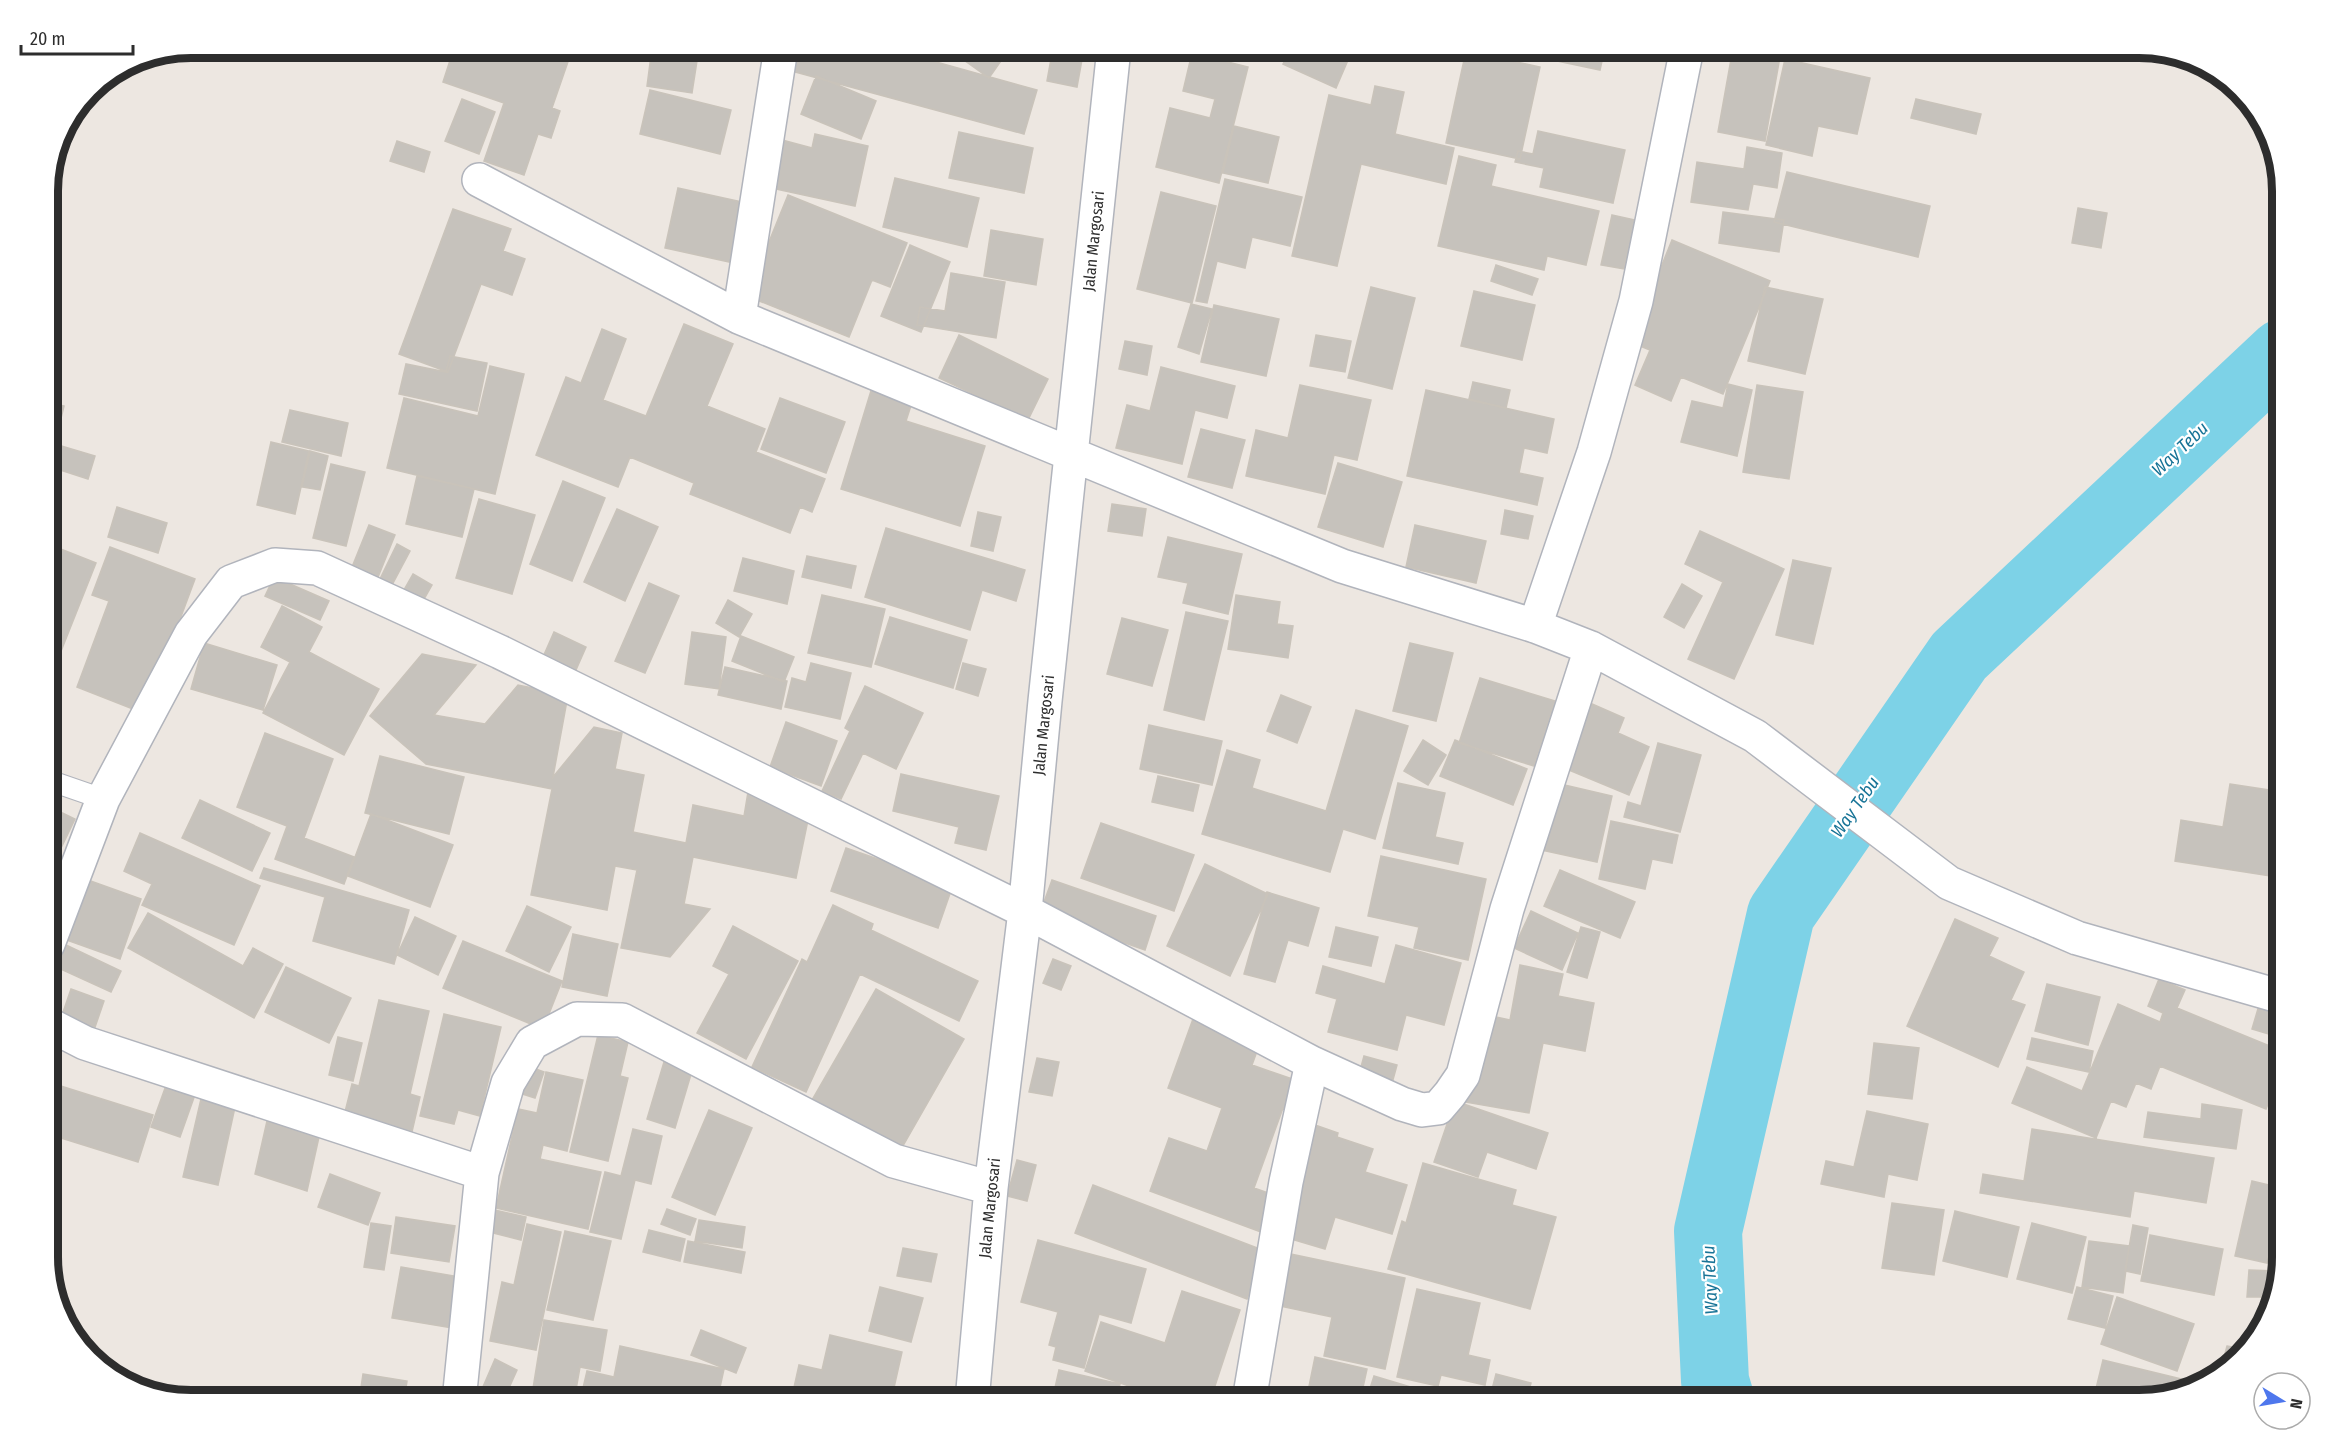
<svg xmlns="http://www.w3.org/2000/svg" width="2330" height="1449" viewBox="0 0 2330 1449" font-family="'Fira Sans Condensed',sans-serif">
	<rect width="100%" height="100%" fill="#ede7e1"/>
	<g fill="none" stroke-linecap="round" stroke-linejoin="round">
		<path stroke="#7dd2e7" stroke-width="68" d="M1721,1401l-6,-20 -7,-150 73,-317 178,-258 323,-303"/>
	</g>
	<path fill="#c6c2bc" stroke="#c9c3ba" stroke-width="1.5" d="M454,48h36l31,11 3,-11h33l14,5 -19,55 8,3 -9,27 -13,-4 -14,41 -40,-14 20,-58 -61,-21z
		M652,48h47l-7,45 -45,-7z
		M790,48h96l151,42 -13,44 -240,-65z
		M947,48h63l-21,30z
		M1053,48l30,6 -6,33 -30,-6z
		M1290,48h51l10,5 -15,35 -53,-24z
		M1495,48h148l-2,12 -37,-8 -4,18z
		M1733,48h29l19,3 -16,90 -47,-9z
		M1801,48h27l-2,12 -26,-6z
		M1466,51l74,16 -20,92 -74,-16z
		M1192,53l56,14 -29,116 -63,-16 14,-59 40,10 5,-19 -32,-8z
		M1785,59l85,19 -13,56 -39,-8 -6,30 -46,-11z
		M816,76l60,25 -15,38 -60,-25z
		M1375,86l29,6 -9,42 59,14 -8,36 -85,-20 -24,102 -45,-10 37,-161 42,10z
		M650,90l81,20 -11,44 -80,-20z
		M462,99l33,13 -16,42 -34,-13z
		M1916,99l65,15 -5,20 -65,-16z
		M1234,126l45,11 -11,46 -45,-10z
		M1538,131l87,19 -12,53 -73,-16 4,-19 -29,-6 3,-11 15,3z
		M959,132l74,16 -9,45 -75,-15z
		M815,134l53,12 -13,60 -84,-18 11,-48 30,8z
		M397,141l33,11 -6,20 -34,-11z
		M1747,147l35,6 -5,35 -24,-4 -5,26 -57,-8 6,-40 47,7z
		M1459,156l37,9 -5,21 108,25 -13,54 -39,-9 -3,14 -106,-24z
		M1787,172l143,34 -12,51 -144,-35z
		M895,178l84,20 -12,49 -84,-20z
		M1225,179l77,18 -12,49 -38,-9 -7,31 -28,-7 -10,42 -11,-2z
		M678,188l69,15 -13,60 -69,-15z
		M1161,192l55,14 -24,97 -55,-14z
		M788,195l119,48 -17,44 -18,-7 -23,57 -102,-41z
		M2078,208l29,5 -6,35 -29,-5z
		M453,209l58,20 -8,22 22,8 -13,36 -31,-11 -33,88 -49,-18z
		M1723,212l61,8 -5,32 -60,-9z
		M1612,215l23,5 -11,49 -23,-4z
		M991,230l52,9 -7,46 -52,-9z
		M1672,240l98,41 -47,113 -42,-17 -10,24 -36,-16 15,-35 -15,-6 12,-42z
		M910,245l40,17 -29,70 -40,-16z
		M1496,265l42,14 -6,16 -41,-14z
		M951,273l54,9 -9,56 -79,-13 3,-18 25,4z
		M1371,287l44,11 -23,91 -44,-11z
		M1765,287l58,12 -18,75 -57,-13z
		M1474,291l61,14 -13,55 -61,-14z
		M1191,304l21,5 -13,45 -21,-7z
		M1214,305l65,14 -13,57 -65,-14z
		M684,324l49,20 -26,62 58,23 -9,23 69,27 -13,33 -12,-5 -10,26 -100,-39 4,-11 -64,-26 -12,30 -82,-32 30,-78 15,6 21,-54 24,10 -23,61 43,16z
		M959,335l89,44 -20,41 -89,-42z
		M1316,335l35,6 -6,31 -35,-6z
		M1125,341l27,5 -5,29 -28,-6z
		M450,356l37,7 -10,48 -78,-17 7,-30 40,8z
		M490,366l34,8 -29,120 -108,-26 17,-70 74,18z
		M1161,367l74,19 -8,32 -32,-8 -13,54 -66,-16 11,-43 23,6z
		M874,381l41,12 -9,28 79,25 -25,80 -119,-37z
		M1473,382l37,8 -4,18 -37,-9z
		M1728,384l24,6 -15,66 -56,-14 11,-41 31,7z
		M1300,385l71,15 -14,60 -23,-5 -9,39 -79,-18 10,-46 32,8z
		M1757,385l46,7 -14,87 -46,-7z
		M1426,390l128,29 -7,34 -23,-5 -5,25 24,5 -6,27 -130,-29z
		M780,398l65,24 -19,51 -65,-24z
		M48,402l16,4 -14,57 -2,-1z
		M290,410l58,13 -7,33 -59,-14z
		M1201,429l44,11 -13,48 -44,-11z
		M271,442l38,9 -14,63 -38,-9z
		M58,445l37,11 -7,23 -37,-12z
		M310,451l18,5 -8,34 -18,-3z
		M1338,463l64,19 -19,65 -65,-20z
		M331,464l34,8 -19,74 -33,-8z
		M417,476l57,13 -12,48 -56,-13z
		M563,481l42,17 -33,83 -42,-17z
		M479,499l56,16 -23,79 -56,-16z
		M1112,504l34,5 -4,27 -34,-5z
		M117,507l50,16 -9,30 -50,-16z
		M617,509l41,18 -33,74 -41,-19z
		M1505,510l28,6 -5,23 -27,-5z
		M978,512l23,5 -8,34 -22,-5z
		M369,525l26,10 -19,47 -26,-10z
		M1415,525l71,16 -10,42 -70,-16z
		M886,528l139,42 -9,31 -34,-11 -12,40 -105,-33z
		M1700,531l84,38 -50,110 -46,-20 35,-77 -38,-18z
		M1168,537l74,17 -14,60 -45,-11 5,-20 -30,-6z
		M48,544l48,19 -48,121z
		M397,544l13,7 -18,34 -12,-6z
		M110,547l85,32 -32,86 -7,-3 -18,49 -61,-24 32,-86 -17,-6z
		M807,556l49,10 -5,22 -49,-11z
		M743,558l51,13 -7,33 -53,-13z
		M1793,560l38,8 -18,76 -37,-9z
		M413,574l19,11 -13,23 -19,-11z
		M274,577l55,24 -9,19 -55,-24z
		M649,583l30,13 -34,77 -30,-12z
		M1682,584l20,12 -18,32 -20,-11z
		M822,595l63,14 -14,58 -63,-14z
		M1236,595l44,7 -3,22 16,2 -5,32 -60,-9z
		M728,600l24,14 -13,23 -23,-14z
		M282,606l40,21 -13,25 70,37 -35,66 -81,-42 27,-51 -29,-15z
		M1186,612l42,9 -24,99 -40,-10z
		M890,617l77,23 -14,48 -78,-24z
		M1122,618l46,12 -16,56 -45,-12z
		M554,632l32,15 -14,32 -32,-15z
		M692,632l34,5 -7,52 -34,-5z
		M741,636l53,21 -10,25 -52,-21z
		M204,643l73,22 -14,45 -72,-21z
		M1410,643l43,10 -17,68 -43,-10z
		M422,654l54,11 -42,50 51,9 33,-39 50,10 -15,82 41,-50 28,6 -7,36 29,6 -11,57 53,11 7,-38 51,11 4,-24 60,28 -12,58 -103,-21 -9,47 26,5 -40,48 -49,-9 16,-78 -22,-4 -8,44 -76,-15 21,-106 -126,-25 -56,-48z
		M811,663l40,10 -11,46 -55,-12 7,-29 14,4z
		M963,663l23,6 -8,27 -22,-7z
		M725,667l62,14 -6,28 -63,-14z
		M1480,678l75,23 -21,65 -75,-23z
		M865,686l58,27 -27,56 -33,-16 -22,46 -19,-8 28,-60 -5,-3z
		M1281,695l30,12 -14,36 -30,-12z
		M1583,700l41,18 -6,15 31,14 -20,48 -72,-30z
		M1356,710l52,16 -33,113 -32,-10 -13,43 -128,-38 25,-84 33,10 -8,28 74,23z
		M786,722l51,19 -16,45 -51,-19z
		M1149,725l73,16 -10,44 -72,-16z
		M265,733l68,26 -29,79 50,19 -10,27 -69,-25 12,-33 -50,-19z
		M1423,740l23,15 -18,30 -24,-14z
		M1455,740l72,29 -14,36 -73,-29z
		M1658,743l43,12 -21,77 -56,-15 4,-15 13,4z
		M380,756l84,21 -15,57 -84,-21z
		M901,774l98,22 -13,54 -31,-7 4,-16 -66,-16z
		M1158,776l41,9 -6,26 -41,-9z
		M1398,783l47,10 -10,44 28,6 -5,21 -75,-16z
		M1556,783l56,13 -15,66 -56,-12z
		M2230,784l52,8 -12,84 -95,-15 6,-41 42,7z
		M200,800l70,33 -18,38 -70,-33z
		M48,806l27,13 -27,56z
		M371,814l82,31 -23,62 -82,-31z
		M1611,821l67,14 -6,28 -20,-4 -7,30 -46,-10z
		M1101,823l93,32 -20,56 -93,-33z
		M140,833l120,53 -26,59 -92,-40 10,-21 -28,-13z
		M846,848l107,37 -15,43 -107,-37z
		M1381,856l105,23 -18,81 -54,-12 5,-21 -51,-11z
		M1205,864l63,30 -38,82 -63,-30z
		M264,868l145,42 -15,54 -81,-23 12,-44 -65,-19z
		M1560,870l75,32 -15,36 -76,-32z
		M85,879l56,20 -21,60 -56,-20z
		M1052,880l104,36 -11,34 -105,-37z
		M1267,892l52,16 -11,38 -20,-6 -13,42 -31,-8z
		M833,905l40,19 -2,6 107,51 -19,40 -99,-47 -54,118 -54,-25 50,-108 5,3z
		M527,906l44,21 -22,45 -43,-21z
		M1531,911l47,22 -16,37 -48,-22z
		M148,913l95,53 10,-18 30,16 -29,54 -126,-70z
		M415,917l41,19 -18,39 -41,-20z
		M1955,919l43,19 -9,18 35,16 -13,28 14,5 -27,62 -91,-41z
		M733,926l65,35 -52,98 -49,-26 32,-59 -16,-8z
		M1336,927l42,10 -7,29 -42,-9z
		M1581,927l19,5 -13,46 -20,-6z
		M573,934l45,10 -11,52 -45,-9z
		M463,941l99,40 -19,48 -100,-41z
		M66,945l55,26 -10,21 -55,-25z
		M1396,945l65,18 -17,62 -38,-10 -9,35 -69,-18 9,-33 -21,-6 7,-27 62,18z
		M1053,959l18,7 -10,24 -18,-7z
		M1520,965l43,9 -5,22 36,7 -9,48 -42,-8 -14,70 -64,-11 17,-88 28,6z
		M286,967l65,31 -22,45 -64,-31z
		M2159,979l26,11 -8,18 105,43v18l-16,40 -106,-43 -9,23 -15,-6 -10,24 -15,-6 -15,37 -84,-35 15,-36 55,24 36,-87 42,18 3,-9 -15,-7z
		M2047,984l53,13 -12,48 -53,-14z
		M71,989l33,12 -11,32 -33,-12z
		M876,989l88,50 -68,119 -88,-51z
		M379,1000l50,11 -19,83 10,3 -9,39 -68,-16 9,-36 7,2z
		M2260,1002l22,7v29l-30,-9z
		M444,1014l57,13 -21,89 -22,-6 -4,14 -34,-8z
		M1193,1019l67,24 -8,22 52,18 -10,29 -11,-4 -29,80 20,7 -13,37 -111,-41 19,-53 38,13 15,-43 -54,-20z
		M598,1035l30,7 -8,34 8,2 -20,83 -38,-9z
		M338,1037l24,6 -9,38 -24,-6z
		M2032,1038l61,13 -4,21 -62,-13z
		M1874,1043l45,5 -7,51 -44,-5z
		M1364,1056l33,9 -6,22 -33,-9z
		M1037,1058l22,4 -7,34 -23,-4z
		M664,1062l28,9 -17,57 -28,-9z
		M525,1065l19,7 -9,26 -19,-6z
		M546,1072l37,8 -16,71 -24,-6 -3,14 61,13 -13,57 -92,-21 22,-99 19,4z
		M168,1080l29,9 -17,48 -29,-10z
		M48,1082l105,33 -15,47 -90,-28z
		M201,1099l34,8 -17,78 -35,-8z
		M1455,1101l93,32 -12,36 -49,-17 -9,25 -44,-15z
		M2202,1104l40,6 -6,39 -92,-12 4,-25 53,7z
		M709,1110l43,18 -37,87 -43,-18z
		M1867,1111l61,13 -11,56 -29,-6 -4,23 -63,-13 5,-23 28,6z
		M267,1121l52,16 -12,54 -52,-17z
		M1315,1125l23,8 -1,4 36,12 -8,23 42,13 -15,49 -57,-17 -10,32 -44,-13z
		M633,1129l29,7 -11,48 -16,-4 -14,59 -31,-7 15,-60 16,4z
		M2032,1129l182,29 -8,45 -72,-12 -4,26 -150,-24 3,-19 41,7z
		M1017,1160l19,5 -9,36 -20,-5z
		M1423,1163l93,27 -4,15 44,12 -26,92 -142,-40 14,-48 4,2z
		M330,1174l50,19 -12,32 -50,-18z
		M2252,1181l30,7v10l-15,65 -32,-7z
		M1093,1185l172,66 -18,48 -172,-66z
		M1892,1203l52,7 -10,65 -52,-7z
		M486,1208l40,9 -5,23 -40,-10z
		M667,1209l29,10 -6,16 -29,-11z
		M1955,1211l64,16 -12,50 -64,-16z
		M396,1217l59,9 -6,36 -58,-9z
		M699,1220l46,7 -3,21 -47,-7z
		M371,1223l20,3 -7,44 -20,-3z
		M2032,1223l54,14 -14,56 -55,-14z
		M527,1224l34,8 -25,118 -46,-9 12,-59 12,3z
		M2133,1225l15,3 -8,46 -15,-3z
		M649,1230l36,9 -5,22 -37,-9z
		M565,1231l46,10 -18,79 -46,-10z
		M2150,1235l73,14 -9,46 -73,-14z
		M1038,1240l108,29 -15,54 -32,-9 -15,54 -31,-8 3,-13 -7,-2 9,-33 -37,-10z
		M688,1241l57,11 -4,21 -57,-11z
		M2089,1241l40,5 -6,47 -41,-6z
		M903,1248l34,6 -6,28 -34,-6z
		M1286,1253l119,25 -20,91 -61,-13 8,-39 -57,-12z
		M401,1267l65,11 -8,51 -66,-11z
		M2249,1270l27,1 -5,26h-24z
		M880,1287l43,11 -12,44 -42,-11z
		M2077,1287l36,9 -8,32 -37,-9z
		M1417,1289l63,14 -12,52 22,5 -5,25 -44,-10 -3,11 -41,-9z
		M1182,1291l58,19 -30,91h-37l-88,-30 16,-49 64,21z
		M2117,1297l77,27 -17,47 -76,-27z
		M544,1320l63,10 -7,41 -20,-4 -6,34h-43z
		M701,1330l45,18 -10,25 -45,-18z
		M830,1335l72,17 -11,49h-100l8,-36 23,5z
		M620,1346l104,23 -7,32h-137l7,-30 27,6z
		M2227,1346l16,3 -23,23z
		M1315,1357l52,12 -7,32h-54z
		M495,1359l22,11 -13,29 -22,-10z
		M2103,1360l99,24 -63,17h-46z
		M1059,1370l61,14 -4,17h-64z
		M363,1374l44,7 -3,20h-45z
		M1496,1374l35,9 -5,18h-37z
		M1374,1376l40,12 -4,13h-44z
		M1416,1395l16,6h-18z"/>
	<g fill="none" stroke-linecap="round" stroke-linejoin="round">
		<defs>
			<path id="lane" d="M48,780l55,19"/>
			<path id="street" d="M479,180l260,137 603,249 193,60 56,22 164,88 194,147 128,55 205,59
				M739,317l42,-269
				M1535,626l59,-174 42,-151 51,-253
				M48,944l55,-145 88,-165 40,-52 44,-17 42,3 183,84 525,259 287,152 90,41 20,6 16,-2 12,-14 13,-19 44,-166 84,-261
				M48,1024l37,19 397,130
				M459,1401l23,-228 26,-90 24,-40 45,-24 45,1 272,141 97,27
				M972,1401l19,-213 34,-277 20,-210 69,-653
				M1249,1401l37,-219 26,-119"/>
		</defs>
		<use href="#lane" stroke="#b1b4bc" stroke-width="22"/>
		<use href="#street" stroke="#b1b4bc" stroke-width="36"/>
		<use href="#lane" stroke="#fff" stroke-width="20"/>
		<use href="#street" stroke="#fff" stroke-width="33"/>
	</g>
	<g text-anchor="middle" stroke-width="4.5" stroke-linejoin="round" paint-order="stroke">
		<g font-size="16" fill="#2d2d2d" stroke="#fff">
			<text transform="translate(1093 241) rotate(-84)" y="6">Jalan Margosari</text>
			<text transform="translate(1043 725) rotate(-84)" y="6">Jalan Margosari</text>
			<text transform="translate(989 1208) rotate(-84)" y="6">Jalan Margosari</text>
		</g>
		<g font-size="18" font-style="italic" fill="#187497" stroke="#fff">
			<text transform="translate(2180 449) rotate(-43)" y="6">Way Tebu</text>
			<text transform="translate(1855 807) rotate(-55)" y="6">Way Tebu</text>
			<text transform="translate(1710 1280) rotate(-93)" y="6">Way Tebu</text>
		</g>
	</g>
	<path d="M0 0H2330V1449H0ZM191 58H2139A133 133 0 0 1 2272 191V1257A133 133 0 0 1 2139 1390H191A133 133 0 0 1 58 1257V191A133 133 0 0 1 191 58Z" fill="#fff" fill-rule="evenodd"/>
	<path fill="none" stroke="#2d2d2d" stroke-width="8" d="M191 58H2139A133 133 0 0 1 2272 191V1257A133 133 0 0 1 2139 1390H191A133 133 0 0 1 58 1257V191A133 133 0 0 1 191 58Z"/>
	<g transform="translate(2282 1401) rotate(101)"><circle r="28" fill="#ffffff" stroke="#ababab" stroke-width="1.5"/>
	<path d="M0-4.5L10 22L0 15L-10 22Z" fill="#4e77ed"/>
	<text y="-9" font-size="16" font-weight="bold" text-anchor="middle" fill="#2d2d2d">N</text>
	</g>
	<path d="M21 45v9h112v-9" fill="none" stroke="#2d2d2d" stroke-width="3"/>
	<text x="30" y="45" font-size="18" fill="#2d2d2d" stroke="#ffffff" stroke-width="4.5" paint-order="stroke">20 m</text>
</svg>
